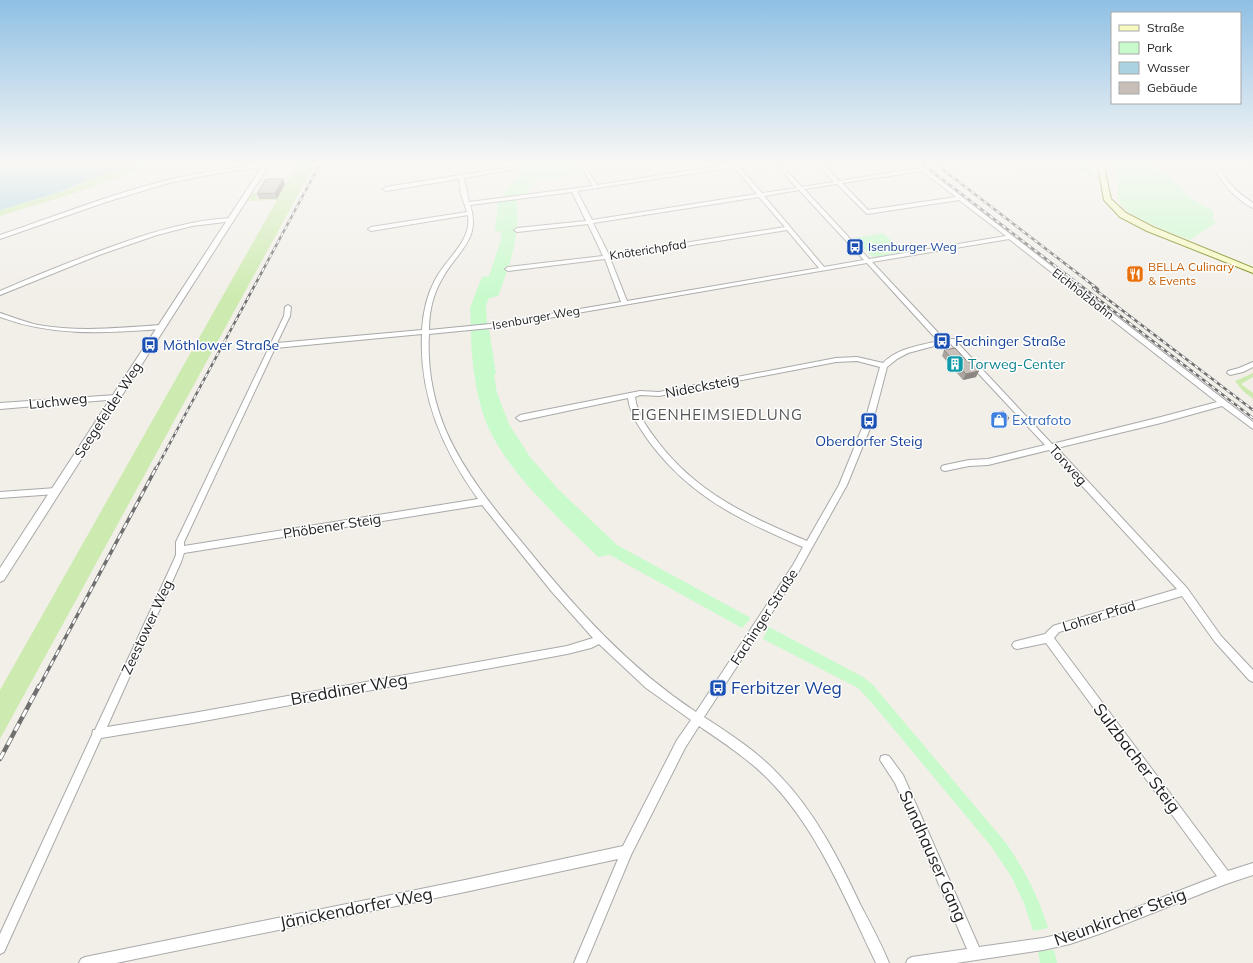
<svg xmlns="http://www.w3.org/2000/svg" width="1253" height="963" viewBox="0 0 1253 963" font-family="Mulish,sans-serif">
	<rect width="100%" height="100%" fill="#f2efe9"/>
	<path fill="#cdebb0" d="M138,162h25l-94,33 -69,21v-6l42,-12 25,-8 38,-17 32,-9z
		M307,162h9l-316,577v-49l277,-490 -30,1 5,-8h6l-2,6h21l20,-34z
		M1065,162h24l6,16z
		M1253,373v4l-12,7 12,9v6l-10,-8 -8,-10z"/>
	<path fill="#c8facc" d="M513,162h64l8,11 -50,8 -11,15 -24,3 20,-25z
		M1115,162h33l2,1 30,23 9,11 24,14 1,5 -2,4 5,2 -27,18c-16,-7 -67,-23 -72,-41 -1,-5 0,-11 0,-16 -2,-7 -5,-14 -3,-21z
		M516,198c5,37 -5,64 -18,98l-9,2 -3,7 1,19 -16,2 -1,-18 12,-31 7,-1 12,-36v-9l-6,1 3,-29 2,-3z
		M883,233l20,19 -28,5 -4,-1 -17,-18z
		M489,329l7,45 -2,1 3,18 12,31 21,33 28,32 59,56 134,73 -9,10 -132,-73 -12,2c-36,-36 -84,-78 -107,-124 -14,-27 -20,-72 -20,-102z
		M769,627l94,50 10,8 133,158c18,26 33,54 42,85l-15,3 -9,-28 -13,-27 -20,-30 -119,-143 -14,-15 -95,-49z
		M1054,950l3,13h-17l-2,-12z"/>
	<path fill="#aad3df" d="M0,162h138v2l-33,9 -45,19 -60,18z"/>
	<g fill="none" stroke-linecap="round" stroke-linejoin="round">
		<defs>
			<path id="minor" d="M279,162h11l-2,1 -75,11 -44,9 -63,19 -106,37v-4c56,-19 111,-41 168,-55 37,-9 74,-13 111,-18z
				M509,162h4l3,6v1l-52,9 5,24 124,-16 -15,-24h4l15,23 135,-21 -1,-2h4l27,31 35,-5 -23,-26h4l24,25 32,-5 -18,-20h5l18,19 80,-13 -7,-6h5l336,260v7l-31,-23 -61,17 -104,25 130,140 34,48 32,34v12l-4,-2 -34,-38 -33,-46 -123,36 -5,6 174,233 25,-8v12l-27,9 -124,49 -32,11 -27,6 -87,13h-50l2,-4 4,-2 55,-8 -72,-166 -15,-23 1,-4 4,-1 4,1 14,19 76,172 64,-9 27,-6 32,-11 115,-45 -171,-233 -29,6 -3,-1 -2,-3 2,-3 3,-1 28,-7 8,-8 3,-1 121,-36 -128,-139 -61,15 -19,1 -24,5 -3,-1 -1,-2 1,-2 3,-1 24,-5 19,-1 57,-14 -96,-103 -41,11 -11,6 -10,8 -14,54 -26,64 -48,86 -95,146c26,17 54,35 75,58 36,37 60,84 82,131 10,19 20,37 28,57h-13c-30,-62 -57,-131 -105,-181 -21,-22 -47,-39 -72,-56l-14,22 -54,107 -45,108h-12l44,-104 -153,33 -349,71h-37l2,-4 4,-2 380,-77 158,-34 54,-106 14,-20 -45,-32 -47,-44 -8,4 -24,6 -374,69 -92,15 -97,214 -4,2v-20l92,-199 1,-5h2l78,-168 3,-7v-13l108,-226 1,-9 3,-2 3,2 -1,9 -13,27 145,-13c1,-17 5,-35 13,-50 11,-22 37,-38 33,-65l-97,16 -3,-2 3,-2 96,-15 -6,-18 -2,-15 -73,12 -3,-2 3,-2 125,-20zM734,167l23,27 -165,26 -15,-29zM922,171l34,26 -88,13 -26,-27zM837,184l30,30 92,-14 47,36 -137,23 -65,-70zM799,190l65,70 -40,7 -60,-71zM572,192l14,29 -69,7 -3,2 3,2 71,-8 15,32 -95,11 -3,2 3,2 97,-12 16,43 -131,22 -61,6c0,-18 4,-36 13,-51 14,-27 40,-39 28,-74zM759,197l26,30 -176,28 -16,-32zM787,230l32,38 -192,33 -17,-43zM1009,239l208,163 -56,15 -109,27 -98,-105h-10l-72,-77zM867,263l71,78c-20,5 -40,7 -55,22l-26,-6 -21,1 -177,34 -19,-1 -120,24 -4,3 4,3 108,-23c2,17 13,32 23,46 41,54 91,77 152,103l-10,18 -97,147c-68,-45 -120,-103 -171,-166 -30,-36 -60,-72 -79,-115 -13,-31 -19,-64 -17,-97l61,-6zM422,334c-3,62 21,116 56,165l-294,47v-4l91,-194zM857,361l23,6 -15,54 -26,64 -32,56c-58,-24 -110,-48 -149,-99 -10,-13 -21,-28 -23,-45l5,-2 19,1 177,-34zM482,505l70,87 41,46 -26,8 -374,67 -86,14 74,-165 3,-9z
				M1213,162h4c7,19 20,30 36,41v5c-17,-8 -36,-29 -40,-46z
				M231,218l3,2 -1,1 -41,5 -35,9 -58,20 -99,40v-4c39,-17 79,-33 119,-47 36,-13 73,-24 112,-26z
				M0,313c13,4 25,9 38,12 40,7 83,3 123,0l3,2 -3,2c-56,4 -107,8 -161,-12z
				M1253,362v5l-10,5 -13,3 -3,-2 1,-2 11,-3z
				M116,395h3l1,2 -1,2 -119,10v-6z
				M56,488l3,1 1,2 -1,2 -3,1 -56,4v-6z"/>
			<path id="tertiary" d="M265,162h6l-267,418 -4,2v-14z"/>
			<path id="secondary" d="M1097,162h6l8,37 15,14 27,14 100,41v5l-106,-42 -27,-14 -16,-17z"/>
		</defs>
		<use href="#minor" stroke="#a9a9a9" stroke-width="2"/>
		<use href="#tertiary" stroke="#a9a9a9" stroke-width="2"/>
		<use href="#secondary" stroke="#707d05" stroke-width="2"/>
		<use href="#minor" fill="#fff" fill-rule="evenodd"/>
		<use href="#tertiary" fill="#fff" fill-rule="evenodd"/>
		<use href="#secondary" fill="#f7fabf" fill-rule="evenodd"/>
		<defs>
			<path id="rail-far2" d="M920,162l333,256
				M933,162l165,127
				M1093,288l160,122
				M156,469l165,-307"/>
			<path id="rail-far1" d="M39,687l117,-219"/>
			<path id="rail" d="M0,759l39,-73"/>
		</defs>
		<use href="#rail-far2" stroke="#707070" stroke-width="2.5"/>
		<use href="#rail-far1" stroke="#707070" stroke-width="3.5"/>
		<use href="#rail" stroke="#707070" stroke-width="4.5"/>
		<use href="#rail-far2" stroke="#fff" stroke-width="1.5" stroke-dasharray="4" stroke-linecap="butt"/>
		<use href="#rail-far1" stroke="#fff" stroke-width="2" stroke-dasharray="6" stroke-linecap="butt"/>
		<use href="#rail" stroke="#fff" stroke-width="3" stroke-dasharray="8" stroke-linecap="butt"/>
	</g>
	<path fill="#aba49e" d="M285,184l-8,15h-18l-2,-5z
		M944,350l32,27 -13,3 -21,-24z
		M994,414l15,4 -2,4 -9,3 -6,-7z"/>
	<path fill="#8b8681" d="M283,179l2,5 -8,15 -2,-6z
		M979,371l-3,6 -13,3 3,-6z
		M1009,418l-2,4 -9,3 3,-5z"/>
	<path fill="#c7bfb8" stroke="#8b8681" d="M266,179h17l-8,14 -18,1z
		M955,348l13,14h3l8,9 -13,3 -22,-24z
		M1003,411l6,7 -8,2 -7,-6z"/>
	<linearGradient id="sky" x2="0" y2="1"><stop stop-color="#8fc0e4"/><stop offset="0.55" stop-color="#f9f8f5"/><stop offset="1" stop-color="#f9f8f5" stop-opacity="0"/></linearGradient>
	<rect width="1253" height="297" fill="url(#sky)"/>
	<defs>
		<symbol id="bus-square" viewBox="-11 -11 22 22"><rect x="-9" y="-9" width="18" height="18" rx="4" fill="#1a4fb4" stroke="#fff"/><path d="M-5-6H5V4H4V6H2V4H-2V6H-4V4H-5ZM-3.5-4V0h7V-4ZM-3.5 1.2v1.5H-2V1.2ZM2 1.2v1.5H3.5V1.2Z" fill="#fff"/></symbol>
		<symbol id="restaurant-square" viewBox="-11 -11 22 22"><rect x="-9" y="-9" width="18" height="18" rx="4" fill="#e8710a" stroke="#fff"/><path d="M-5-6h1v4h1v-4h1v4h1v-4h1v5L-1.5 .5V6h-2V.5L-5-1ZM5-6V6H3V1.5H1.5Q1.5-4 5-6Z" fill="#fff"/></symbol>
		<symbol id="building-square" viewBox="-11 -11 22 22"><rect x="-9" y="-9" width="18" height="18" rx="4" fill="#0f9aa8" stroke="#fff"/><path d="M-4-6H4V6H1V3H-1V6H-4ZM-2.5-4.3h1.7v1.8h-1.7ZM.8-4.3h1.7v1.8H.8ZM-2.5-1h1.7V.8h-1.7ZM.8-1h1.7V.8H.8Z" fill="#fff"/></symbol>
		<symbol id="shop-square" viewBox="-11 -11 22 22"><rect x="-9" y="-9" width="18" height="18" rx="4" fill="#3f7fe0" stroke="#fff"/><path d="M-5-2.5h2.3a2.7 3.5 0 0 1 5.4 0H5L5.5 6h-11ZM-1.5-2.5h3a1.5 2.3 0 0 0-3 0Z" fill="#fff"/></symbol>
	</defs>
	<g fill-rule="evenodd">
		<use href="#bus-square" x="845" y="237" width="20" height="20"/>
		<use href="#restaurant-square" x="1125" y="264" width="20" height="20"/>
		<use href="#bus-square" x="932" y="331" width="20" height="20"/>
		<use href="#bus-square" x="140" y="335" width="20" height="20"/>
		<use href="#building-square" x="945" y="354" width="20" height="20"/>
		<use href="#shop-square" x="989" y="410" width="20" height="20"/>
		<use href="#bus-square" x="859" y="411" width="20" height="20"/>
		<use href="#bus-square" x="708" y="678" width="20" height="20"/>
	</g>
	<g text-anchor="middle" stroke-width="3" stroke-linejoin="round" paint-order="stroke">
		<g font-size="12" fill="#164399" stroke="#fff" text-anchor="start">
			<text x="868" y="251">Isenburger Weg</text>
		</g>
		<g font-size="12" fill="#222" stroke="#fff">
			<text transform="translate(648 250) rotate(-9)" y="4">Knöterichpfad</text>
			<text transform="translate(1083 294) rotate(38)" y="4">Eichholzbahn</text>
			<text transform="translate(536 318) rotate(-10)" y="4">Isenburger Weg</text>
		</g>
		<g font-size="12" fill="#c56008" stroke="#fff" text-anchor="start">
			<text x="1148" y="271">BELLA Culinary<tspan x="1148" dy="14">&amp; Events</tspan></text>
		</g>
		<g font-size="14" fill="#164399" stroke="#fff" text-anchor="start">
			<text x="955" y="346">Fachinger Straße</text>
			<text x="163" y="350">Möthlower Straße</text>
			<text x="869" y="446" text-anchor="middle">Oberdorfer Steig</text>
		</g>
		<g font-size="14" fill="#0d838f" stroke="#fff" text-anchor="start">
			<text x="968" y="369">Torweg-Center</text>
		</g>
		<g font-size="14" fill="#222" stroke="#fff">
			<text transform="translate(702 386) rotate(-11)" y="5">Nidecksteig</text>
			<text transform="translate(58 401) rotate(-6)" y="5">Luchweg</text>
			<text transform="translate(108 410) rotate(-57)" y="5">Seegefelder Weg</text>
			<text transform="translate(1068 465) rotate(48)" y="5">Torweg</text>
			<text transform="translate(332 526) rotate(-9)" y="5">Phöbener Steig</text>
			<text transform="translate(1099 616) rotate(-17)" y="5">Lohrer Pfad</text>
			<text transform="translate(764 617) rotate(-57)" y="5">Fachinger Straße</text>
			<text transform="translate(147 627) rotate(-65)" y="5">Zeestower Weg</text>
		</g>
		<g font-size="14" fill="#366cbe" stroke="#fff" text-anchor="start">
			<text x="1012" y="425">Extrafoto</text>
		</g>
		<g font-size="15" letter-spacing="1" fill="#555" stroke="#fff">
			<text x="717" y="420">EIGENHEIMSIEDLUNG</text>
		</g>
		<g font-size="17" fill="#164399" stroke="#fff" text-anchor="start">
			<text x="731" y="694">Ferbitzer Weg</text>
		</g>
		<g font-size="17" fill="#222" stroke="#fff">
			<text transform="translate(349 689) rotate(-10)" y="6">Breddiner Weg</text>
			<text transform="translate(1137 758) rotate(53)" y="6">Sulzbacher Steig</text>
			<text transform="translate(933 856) rotate(66)" y="6">Sundhauser Gang</text>
			<text transform="translate(356 908) rotate(-11)" y="6">Jänickendorfer Weg</text>
			<text transform="translate(1120 917) rotate(-20)" y="6">Neunkircher Steig</text>
		</g>
	</g>
	<rect x="1111" y="12" width="130" height="92" fill="#ffffff" stroke="#a7a7a7"/>
	<rect x="1119" y="25" width="20" height="6" fill="#f7fabf" stroke="#a7a7a7"/>
	<text x="1147" y="32" font-size="12" fill="#222222">Straße</text>
	<rect x="1119" y="42" width="20" height="12" fill="#c8facc" stroke="#a7a7a7"/>
	<text x="1147" y="52" font-size="12" fill="#222222">Park</text>
	<rect x="1119" y="62" width="20" height="12" fill="#aad3df" stroke="#a7a7a7"/>
	<text x="1147" y="72" font-size="12" fill="#222222">Wasser</text>
	<rect x="1119" y="82" width="20" height="12" fill="#c7bfb8" stroke="#a7a7a7"/>
	<text x="1147" y="92" font-size="12" fill="#222222">Gebäude</text>
</svg>
